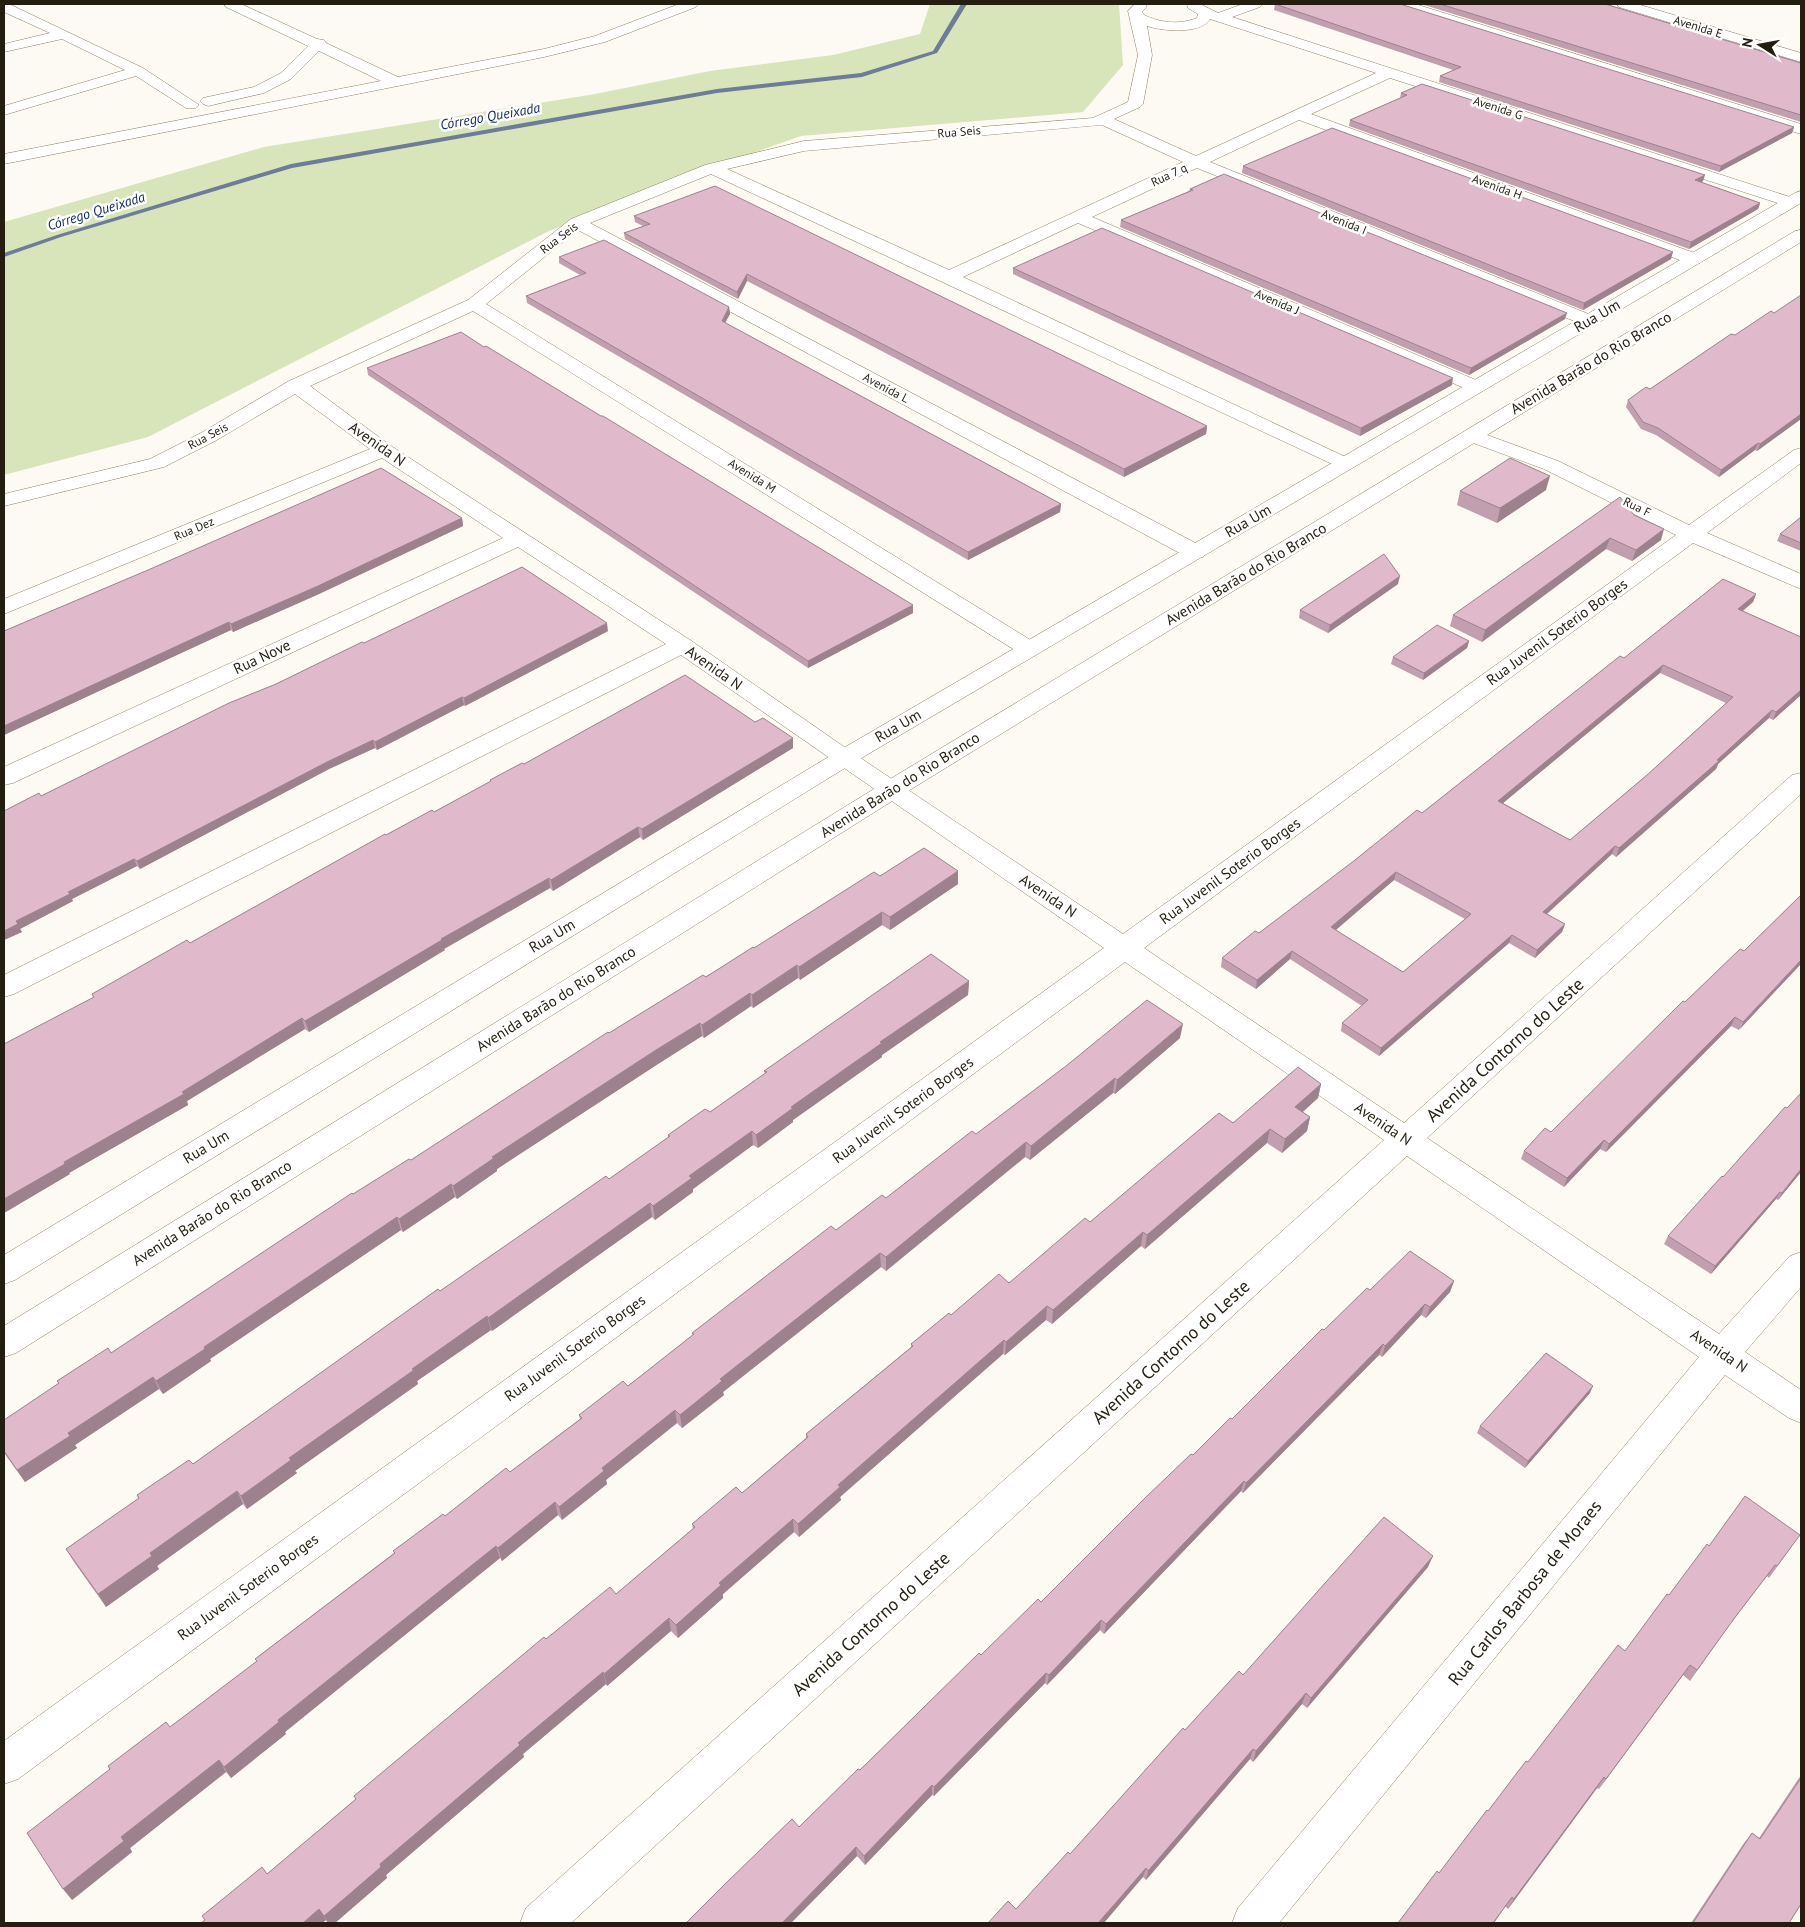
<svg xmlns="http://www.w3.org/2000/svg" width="1805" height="1927" viewBox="0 0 1805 1927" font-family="'PT Sans',sans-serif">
	<rect width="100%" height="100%" fill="#fdfaf3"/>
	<path fill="#d8e4ba" d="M930,4h189l4,61 -40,47 -282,24 -90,32 -162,63 -401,206 -144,38v-253l260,-75 331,-53 115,-23 123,-16 87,-21z"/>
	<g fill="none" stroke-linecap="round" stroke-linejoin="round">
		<path fill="#6d7c97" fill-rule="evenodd" d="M961,4h6l-30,49 -75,24 -145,16 -425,75 -231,69 -57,20v-4l53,-18 234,-71 426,-75 144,-16 72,-22z"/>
		<defs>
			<path id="street" d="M4,4h5l134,64 56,37 -3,3h-10l-50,-32 -132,39v-9l121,-36 -63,-31 -58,13v-8l46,-11 -46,-21z
				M224,4h17l76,35 7,1 2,3 72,34 146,-28 51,-13 84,-32h19l-2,3 -91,35 -61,15 -540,107v-10l377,-73 -62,-30 -28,28 -27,14 -56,13 -5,-2 -3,-3 3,-3 51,-11 27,-14 27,-27 -82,-39z
				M1135,4h10l2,2 -5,6 2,3c17,8 35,10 53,3l1,-4 -10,-6 -1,-4h13l18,9 25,-9h19l-2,3 -28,10 564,182 2,3 -2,3h-12l-394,-127 -79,36 389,141 3,4 -3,4 -6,1 -6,-1 -389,-143 -89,42 386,155 3,4 -3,4 -6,1 -6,-1 -387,-157 -105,49 391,166 3,4 -3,4 -7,2 -398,-170 -115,54 389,183 3,4 -3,4 -7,2 -634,-296 -121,49 613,324 3,5 -3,5 -8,1 -8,-1 -609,-327 -92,74 551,340 3,5 -3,5 -8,2 -8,-2 -548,-343 -163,75 81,60 299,194 163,113 270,181 553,-399 -132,-66 -79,-29 -3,-4 3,-4 7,-2 7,2 79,29 131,64 105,-75 7,-2v15l-94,70 94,41v15l-108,-46 -549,405 260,175 388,-348 9,-2v21l-374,344 292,196 71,-78 11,-4v35l-56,65 56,38v33l-12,-5 -64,-43 -446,548h-47l6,-15 461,-551 -292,-201 -836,767h-51l6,-15 858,-768 -259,-178 -1107,817 -14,5v-43l1100,-793 -423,-293 -667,339 -10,3v-22l662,-331 -148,-97 -505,236 -9,2v-18l499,-229 -121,-80 -378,156v-15l366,-150 -75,-55 -80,47 -51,26 -160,39v-12l146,-35 51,-26 88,-52 179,-81 103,-81 134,-54 99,-24 289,-23 35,-16 10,-47 -10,-44zM1210,19l166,54 -180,83 -82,-37 26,-12 3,-3 9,-49 -5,-29c15,5 54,9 63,-7zM1102,125l81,37 -234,108 -222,-101 77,-18z
				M1395,4h20l386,120v10l-404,-127z
				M1617,4h20l164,49v9l-182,-55z"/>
			<path id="secondary" d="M1801,191v12l-948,560 -838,517 -11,4v-29l831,-502 960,-560z
				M1801,230v12l-901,554 -884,557 -12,4v-31l878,-542 913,-553z"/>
		</defs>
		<use href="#street" stroke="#8f8060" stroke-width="1"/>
		<use href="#secondary" stroke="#8f8060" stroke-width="1"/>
		<use href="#street" fill="#fff" fill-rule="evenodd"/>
		<use href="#secondary" fill="#fff" fill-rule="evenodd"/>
	</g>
	<path fill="#c19faf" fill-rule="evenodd" d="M1275,4l519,123 -2,6 -73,39 -280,-90 1,-6 13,-6 -179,-60z
		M1421,4h184l196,59v59z
		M1401,93l302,88 -2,1 59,21 -2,6 -69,40 -340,-123 1,-6 50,-22z
		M1243,166l428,93 -88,51 -341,-137z
		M1190,189l375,130 -96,56 -349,-148 1,-7 68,-29z
		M634,216l573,210 -1,8 -82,43 -377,-196 -9,18 -113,-60 -1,-6 19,-7 -8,-4z
		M559,257l170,50 1,7 -5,9 336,181 -1,8 -92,48 -441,-257 -1,-7 54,-21 -21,-12z
		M1013,268l439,117 -92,51 -347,-162z
		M367,368l546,245 -105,55 -440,-293z
		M1650,389l151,30 -44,32 -2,-1 -36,27 -63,-42 -15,-6 -15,-22 2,-7z
		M1546,490l-49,33 -40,-18 3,-14z
		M1634,515l27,25 -29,21 -26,-12 -124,93 -32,-16 3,-11z
		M1801,517v34l-24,-10 3,-7z
		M462,518l1,8 -144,68 -86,38 -2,-2 -227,105v-104z
		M1398,584l-70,49 -29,-15 1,-8z
		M1756,594l-3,8 -10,9 58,26v58l-28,25 -4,-2 -51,46 -2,5 -100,88 -4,-3 -65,60 18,10 -3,8 -27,26 -26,-15 -130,113 -38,-25 1,-8 20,-17 -72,-47 -34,30 -35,-22 1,-9 37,-25 163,-120 202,-155zM1660,673l66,30 -79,72 -77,65 -67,-37zM1394,880l71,39 -62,53 -68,-42z
		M608,631l-143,75 -1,-1 -87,45 -2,-2 -46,21 -189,100 -3,-3 -65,33 1,2 -53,28 2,3 -18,8 37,-144 235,-112 88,-41z
		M1469,641l-2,7 -44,32 -32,-16 2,-7z
		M793,748l-150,92 -3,-3 -87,54 -3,-3 -106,61 1,1 -136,82 -4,-3 -118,72 1,4 -119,68 1,1 -66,39 89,-216 -1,-3 98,-51 196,-108 48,-23 56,-30v-2l34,-16z
		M958,871v13l-68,46 -8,-5 -82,55 -2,-2 -45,30 -2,-2 -47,32 -2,-2 -44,28 -161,105v2l-40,28 -2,-2 -52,35 -2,-2 -191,129 1,2 -48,33 -4,-5 -84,56 2,3 -52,34 -21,-29v-33l55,-36 -2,-3 54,-28 242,-159 58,-34 198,-127 145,-85 126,-72z
		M1801,895l-62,135 -8,-4 -125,126 -6,-3 -36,38 -43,-28 3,-8 27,-19 134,-130 59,-51z
		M969,981l-1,14 -86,60v2l-89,63v2l-35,26 -5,-3 -60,44v3l-38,28 -3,-3 -160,114 -1,-1 -74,51 1,3 -123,87 2,2 -50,36 -4,-5 -86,62 2,3 -53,38 -32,-45 -8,-13 73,-50 -2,-4 56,-31 247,-173 169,-112 59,-41v-3l42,-23 55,-38 -1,-3z
		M1180,1038l-65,56 -2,-1 -83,67 -5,-3 -139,114 -5,-4 -158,125 1,3 -42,33 -5,-5 -71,57 1,4 -45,36 -4,-5 -56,46 -2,-3 -215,174 1,2 -55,44 -5,-6 -96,76 2,4 -60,48 98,-173 87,-65 -2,-3 139,-106 -1,-2 52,-35 65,-44 70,-53 -1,-4 49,-29 65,-50 -1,-3 144,-103 50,-32 90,-64z
		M1321,1084l-3,14 -15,14 7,5 -3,14 -25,22 -15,-10 -122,106 -4,-3 -89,78 -6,-4 -41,35 -2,-1 -163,143 1,3 -42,37 -5,-5 -71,62v4l-45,40 -7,-7 -64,55 -1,-2 -83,70 1,3 -138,118 1,3 -52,45h-7l-2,-3 -4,3h-121l66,-49 89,-75 -2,-3 192,-157 70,-45 77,-65 -1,-5 50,-31 64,-55v-4l105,-87v-3l40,-29 58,-32 81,-61 143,-99z
		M1801,1172l-23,28 -2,-1 -65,75 -47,-30 4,-8 55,-59z
		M1454,1281l-4,11 -24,26 -5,-3 -39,42 -3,-2 -136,138 -2,-2 -137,143 -4,-4 -53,55 -2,-2 -111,113 -2,-1 -67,70 -8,-9 -66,67h-105l113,-96 182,-172 60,-53 152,-147 39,-36 92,-89 46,-40z
		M1590,1393l-65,75 -48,-35 3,-7z
		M1709,1546h83l-23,32 -2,-2 -39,51 -38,54 -7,-6 -84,114 -2,-1 -89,121 -2,-2 -67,-34 89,-111 97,-111z
		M1428,1567l-121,141 -5,-4 -49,58 -3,-3 -104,121 -3,-3 -127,32 54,-55 115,-124 58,-55z
		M1801,1775v129l-12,19h-98l53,-80 8,-10 7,5z"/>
	<path fill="#9d828e" d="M1794,127l-2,6 -73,39 2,-6z
		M1705,175l-2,6 -10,6 2,-7z
		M1760,203l-2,6 -69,40 2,-7z
		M1673,252l-2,7 -88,51 1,-7z
		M747,274v7l-9,18 -1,-7z
		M729,307l1,7 -8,14v-7z
		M1567,313l-2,6 -96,56 2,-7z
		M1453,378l-1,7 -92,51 1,-8z
		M1801,414v5l-44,32 3,-7z
		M1207,426l-1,8 -82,43v-8z
		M1758,443l-3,7 -36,27 2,-7z
		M1550,476l-4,14 -49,33 3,-15z
		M1061,504l-1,8 -92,48v-8z
		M462,518l1,8 -144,68 -86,38 -2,-8z
		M1664,529l-3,11 -29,21 4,-11z
		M1610,538l-4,11 -124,93 3,-12z
		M1400,576l-2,8 -70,49 2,-8z
		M1756,594l-3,8 -18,15 3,-8z
		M913,605v8l-105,55v-7z
		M229,622l2,8 -227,105v-9z
		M607,623l1,8 -143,75 -1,-8z
		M1469,641l-2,7 -44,32 1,-7z
		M1663,665l-3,8 -164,136 2,-8z
		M1801,690v5l-28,25 3,-8z
		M462,697l2,8 -87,45 -2,-8z
		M1772,710l-3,8 -51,46 -2,5 -100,88 3,-9z
		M793,738v10l-150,92 -1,-11z
		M373,740l2,8 -46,21 -189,100 -3,-8 190,-99z
		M638,827l2,10 -87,54 -2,-11z
		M1615,846l-3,8 -72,66 3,-8z
		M134,859l3,7 -65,33 1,2 -53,28 2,3 -18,8v-9l12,-10 52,-29z
		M958,871v13l-68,46v-13z
		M1396,872l-2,8 -65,56 2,-9z
		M549,878l1,10 -106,61 1,1 -136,82 -4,-11 136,-82z
		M882,912v13l-82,55 -1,-13z
		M1565,924l-3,8 -27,26 2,-8z
		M1512,935l-3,8 -130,113 2,-8z
		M1292,951l-2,8 -34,30 1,-9z
		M1801,960v4l-62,66 4,-8z
		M797,965l1,13 -45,30 -1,-13z
		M969,981l-1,14 -86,60v2l-89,63v2l-35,26 -2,-13 35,-28 89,-65z
		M750,993l1,13 -47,32 -2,-13z
		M1735,1017l-4,9 -125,126 3,-8z
		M302,1018l3,11 -118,72 1,4 -119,68 1,1 -66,39v-14z
		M700,1023l2,13 -44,28 -161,105v2l-40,28 -4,-13 39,-29 164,-107z
		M1183,1024l-3,14 -65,56 2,-14z
		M1115,1078l-2,15 -83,67 1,-14z
		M1321,1084l-3,14 -26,23 3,-14z
		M1310,1117l-3,14 -25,22 3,-14z
		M1270,1129l-3,14 -122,106 2,-14z
		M752,1131l1,14 -60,44v3l-38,28 -2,-14 36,-30z
		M1604,1140l-4,9 -36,38 3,-9z
		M1026,1142l-1,15 -139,114v-14z
		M1801,1169v3l-23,28 4,-7z
		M451,1184l4,13 -52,35 -4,-13z
		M1780,1192l-4,7 -65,75 4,-8z
		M650,1203l2,14 -160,114 -4,-13z
		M397,1217l4,13 -191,129 1,2 -48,33 -7,-13 48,-34z
		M1143,1232l-2,14 -89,78 1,-14z
		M880,1253l1,14 -158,125 1,3 -42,33 -2,-13 40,-36z
		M1454,1281l-4,11 -24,26 4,-11z
		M1425,1304l-4,11 -39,42 3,-11z
		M1047,1306l-1,14 -41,35 1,-13z
		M487,1316l4,14 -74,51 1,3 -123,87 2,2 -50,36 -6,-13 48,-38 123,-89z
		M1004,1340l-1,14 -163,143 1,3 -42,37 -1,-13 40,-39z
		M1383,1344l-4,11 -136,138 3,-10z
		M153,1377l6,12 -84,56 2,3 -52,34 -8,-12 51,-37z
		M1593,1386l-3,7 -65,75 3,-7z
		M675,1410l2,13 -71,57 1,4 -45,36 -3,-13 43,-39z
		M1244,1481l-3,10 -137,143 2,-10z
		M237,1491l6,13 -86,62 2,3 -53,38 -8,-13 52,-41z
		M555,1502l3,13 -56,46 -4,-13z
		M793,1519l1,13 -71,62v4l-45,40 -2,-13 43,-42z
		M496,1546l4,12 -215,174 1,2 -55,44 -7,-11 54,-47z
		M1433,1556l-5,11 -121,141 4,-10z
		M669,1618l2,13 -64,55 -3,-12z
		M1101,1620l-1,10 -53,55 2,-10z
		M1690,1665l-7,10 -84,114 7,-10z
		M603,1672l3,12 -83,70 1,3 -138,118 1,3 -52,45h-7l-4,-7 56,-52 138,-121z
		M1046,1673l-1,10 -111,113v-9z
		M1306,1693l-4,11 -49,58 3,-11z
		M1253,1749l-3,10 -104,121 2,-9z
		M219,1760l7,12 -96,76 2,4 -60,48 -9,-11 58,-52z
		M1604,1777l-7,11 -89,121 6,-10z
		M932,1785v10l-67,70 -1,-9z
		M856,1847l1,9 -66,67h-9z
		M1146,1868l-3,9 -39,46h-6z
		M1512,1897l-18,26h-1z
		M319,1909l7,11 -4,3h-19z"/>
	<path fill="#e0b9cb" stroke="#9d828e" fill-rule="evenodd" d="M1275,4h125l394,123 -73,39 -281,-90 21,-9z
		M1440,4h165l196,59v52z
		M1422,84l283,91 -10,5 65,23 -69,39 -341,-122 57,-25 -6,-2z
		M1332,128l341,124 -89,51 -341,-137z
		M1224,174l343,139 -96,55 -350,-148 72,-30 -3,-1z
		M715,186l492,240 -83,43 -377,-195 -10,18 -113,-59 26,-9 -16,-8z
		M1102,228l351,150 -92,50 -348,-160z
		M604,240l125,67 -7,14 339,183 -93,48 -442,-256 60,-23 -27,-16z
		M1801,295v119l-41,30 -2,-1 -37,27 -63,-42 -15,-6 -15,-22 18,-13 4,2 81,-55 4,1 36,-24 3,2z
		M461,332l23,15 2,-1 115,70h2l310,189 -105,56 -441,-293z
		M1510,458l40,18 -50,32 -40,-17z
		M381,468l81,50 -144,68 -87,38 -2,-2 -225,104v-95l144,-61z
		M1620,497l14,18 30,14 -28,21 -26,-12 -125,92 -32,-15z
		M1801,517v26l-21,-9z
		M1384,554l16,22 -70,49 -30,-15z
		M522,567l85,56 -143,75 -2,-1 -87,45 -2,-2 -46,22 -190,99 -3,-2 -66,33 2,2 -54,27 2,3 -14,7v-120l35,-18 2,3 188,-93 47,-19 86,-42 2,1z
		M1723,579l33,15 -18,15 63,28v53l-25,22 -4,-2 -55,50 2,1 -100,87 -4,-2 -72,66 22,12 -28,26 -25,-15 -131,113 -39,-25 26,-23 -76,-49 -35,29 -35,-22 33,-27 4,2 96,-73 62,-50 5,3 198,-157 4,2zM1663,665l70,32 -86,78 -77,65 -72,-39zM1396,872l75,42 -68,58 -72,-45z
		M1437,625l32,16 -45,32 -31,-16z
		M685,675l70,47 8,-4 30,20 -151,91 -4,-2 -87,53 -2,-2 -108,61 1,1 -137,81 -3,-3 -120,74 2,2 -120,68 1,2 -61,35v-155l90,-47 -2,-3 95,-54 3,3 195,-109 1,1 46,-25 2,2 57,-31 -1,-1 32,-17 2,1z
		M924,848l34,23 -68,46 -8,-5 -83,55 -2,-2 -45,30 -2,-2 -48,32 -2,-2 -44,27 -164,107 2,1 -41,28 -2,-2 -52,35 -2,-2 -193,130 1,2 -49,32 -3,-4 -85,56 2,3 -53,34 -13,-19v-31l55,-37 -2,-2 51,-33 3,5 241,-160 1,1 56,-35 2,1 197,-128 1,1 94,-58 3,2 47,-30 1,1 120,-76 6,4z
		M1801,895v65l-58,62 -8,-5 -126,127 -5,-4 -37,38 -43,-27 21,-23 6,4 132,-131 2,1 55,-53 4,2z
		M931,954l38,27 -89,61 2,1 -91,64 2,1 -37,27 -4,-4 -63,45 3,2 -39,28 -3,-3 -162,115 -1,-2 -75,53 2,1 -125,88 2,2 -50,36 -4,-5 -87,62 2,3 -54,38 -32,-45 73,-51 -2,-3 52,-35 4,4 245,-175 2,2 166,-115 3,3 61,-43 -2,-1 37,-26 5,3 57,-40 -3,-1z
		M1147,1000l36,24 -66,56 -2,-2 -84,68 -5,-4 -140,115 -6,-4 -160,126 2,2 -42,34 -5,-5 -73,58 2,3 -45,36 -4,-5 -57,46 -2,-2 -218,174 1,2 -55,45 -5,-7 -98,77 3,4 -61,48 -36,-56 83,-64 -2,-3 58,-44 4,5 87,-66 -2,-2 140,-106 -2,-2 50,-37 2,2 61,-48 4,4 72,-54 -3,-3 44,-34 5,5 66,-52 -2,-1 139,-107 5,4 46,-35 4,3 86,-67 4,3 90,-68z
		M1298,1067l23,17 -26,23 15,10 -25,22 -15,-10 -123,106 -4,-3 -90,78 -6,-4 -41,36 -2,-2 -166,145 2,2 -42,37 -5,-5 -74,64 2,2 -45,40 -7,-7 -65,56 -1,-2 -85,71 2,2 -140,119 1,3 -57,49 -5,-7 -16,14h-102l4,-3 -3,-4 60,-49 5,7 89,-75 -2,-3 190,-159 2,2 64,-52 6,7 79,-67 -3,-3 44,-37 6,6 66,-56 -2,-3 107,-88 -2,-2 38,-31 2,2 48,-41 10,9 76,-65 5,4 129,-109 14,10z
		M1801,1093v76l-19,24 -2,-1 -65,74 -47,-30 54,-60 1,1 62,-70 2,1z
		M1410,1251l44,30 -24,26 -5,-3 -40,42 -2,-2 -137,139 -2,-2 -138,143 -5,-4 -52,55 -3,-2 -112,114 -2,-2 -68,71 -8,-9 -74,76h-96l40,-40 66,-64 7,8 59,-58 2,1 119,-117 2,2 57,-56 3,3 104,-104 46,-44 2,1 37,-37 2,1 90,-90 2,1 43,-42 3,2z
		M1546,1353l47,33 -65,75 -48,-35z
		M1745,1496l55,39 -23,31 -2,-1 -39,51 -39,54 -7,-5 -84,114 -2,-2 -90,122 -2,-2 -19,26h-95l39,-52 2,2 48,-63 1,1 38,-50 2,1 90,-117 7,6 42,-57 2,1 38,-51 2,2z
		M1384,1517l49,39 -122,142 -5,-5 -50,58 -3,-2 -105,122 -2,-3 -48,55h-110l20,-22 8,8 52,-57 2,2 113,-126 2,2 54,-59 4,4z
		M1801,1778v126l-12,19h-96l59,-90 8,6z"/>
	<g text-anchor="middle" stroke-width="5" stroke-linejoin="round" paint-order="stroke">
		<g font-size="12" fill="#241e11" stroke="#fff">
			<text transform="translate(1698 27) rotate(17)" y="4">Avenida E</text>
			<text transform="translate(1498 108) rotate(18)" y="4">Avenida G</text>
			<text transform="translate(959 132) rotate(-5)" y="4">Rua Seis</text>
			<text transform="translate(1169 175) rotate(-25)" y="4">Rua 7 q</text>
			<text transform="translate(1497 187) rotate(20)" y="4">Avenida H</text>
			<text transform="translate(1344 222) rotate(22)" y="4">Avenida I</text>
			<text transform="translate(559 238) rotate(-37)" y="4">Rua Seis</text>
			<text transform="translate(1277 302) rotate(23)" y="4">Avenida J</text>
			<text transform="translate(886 388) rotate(28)" y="4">Avenida L</text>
			<text transform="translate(208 436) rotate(-28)" y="4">Rua Seis</text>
			<text transform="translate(752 476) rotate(32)" y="4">Avenida M</text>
			<text transform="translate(1637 507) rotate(26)" y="4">Rua F</text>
			<text transform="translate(194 529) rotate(-23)" y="4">Rua Dez</text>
		</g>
		<g font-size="14" font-style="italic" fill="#0d285c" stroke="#fff">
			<text transform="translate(490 116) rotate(-10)" y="5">Córrego Queixada</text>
			<text transform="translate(96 211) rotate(-17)" y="5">Córrego Queixada</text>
		</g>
		<g font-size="15" fill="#241e11" stroke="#fff">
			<text transform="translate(1597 316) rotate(-30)" y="5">Rua Um</text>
			<text transform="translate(1591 363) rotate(-31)" y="5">Avenida Barão do Rio Branco</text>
			<text transform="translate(377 444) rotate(35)" y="5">Avenida N</text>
			<text transform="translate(1248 521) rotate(-30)" y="5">Rua Um</text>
			<text transform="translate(1246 574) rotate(-31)" y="5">Avenida Barão do Rio Branco</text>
			<text transform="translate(1557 632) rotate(-36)" y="5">Rua Juvenil Soterio Borges</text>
			<text transform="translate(262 657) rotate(-25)" y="5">Rua Nove</text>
			<text transform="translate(714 668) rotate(35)" y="5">Avenida N</text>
			<text transform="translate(898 726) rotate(-30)" y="5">Rua Um</text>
			<text transform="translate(900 785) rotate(-32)" y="5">Avenida Barão do Rio Branco</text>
			<text transform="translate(1230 871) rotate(-36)" y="5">Rua Juvenil Soterio Borges</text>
			<text transform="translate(1048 896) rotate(34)" y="5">Avenida N</text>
			<text transform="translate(552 936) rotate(-31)" y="5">Rua Um</text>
			<text transform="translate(556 999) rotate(-32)" y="5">Avenida Barão do Rio Branco</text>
			<text transform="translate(903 1110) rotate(-36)" y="5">Rua Juvenil Soterio Borges</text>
			<text transform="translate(1383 1124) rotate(34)" y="5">Avenida N</text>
			<text transform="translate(206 1147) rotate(-31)" y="5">Rua Um</text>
			<text transform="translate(212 1213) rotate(-32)" y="5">Avenida Barão do Rio Branco</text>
			<text transform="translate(575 1348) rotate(-36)" y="5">Rua Juvenil Soterio Borges</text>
			<text transform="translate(1719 1351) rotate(34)" y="5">Avenida N</text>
			<text transform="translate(248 1587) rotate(-36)" y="5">Rua Juvenil Soterio Borges</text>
		</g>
		<g font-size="18" fill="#241e11" stroke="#fff">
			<text transform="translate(1505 1050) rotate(-42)" y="6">Avenida Contorno do Leste</text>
			<text transform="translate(1171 1352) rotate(-42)" y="6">Avenida Contorno do Leste</text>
			<text transform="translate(1525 1593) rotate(-51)" y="6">Rua Carlos Barbosa de Moraes</text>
			<text transform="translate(871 1624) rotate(-42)" y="6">Avenida Contorno do Leste</text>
		</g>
	</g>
	<rect width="1805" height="1927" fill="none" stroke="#241e11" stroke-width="10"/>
	<g transform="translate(1760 45) rotate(281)" stroke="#ffffff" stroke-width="4" paint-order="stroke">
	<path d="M0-4L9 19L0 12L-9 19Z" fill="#241e11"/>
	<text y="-8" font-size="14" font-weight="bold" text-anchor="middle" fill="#241e11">N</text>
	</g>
</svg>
